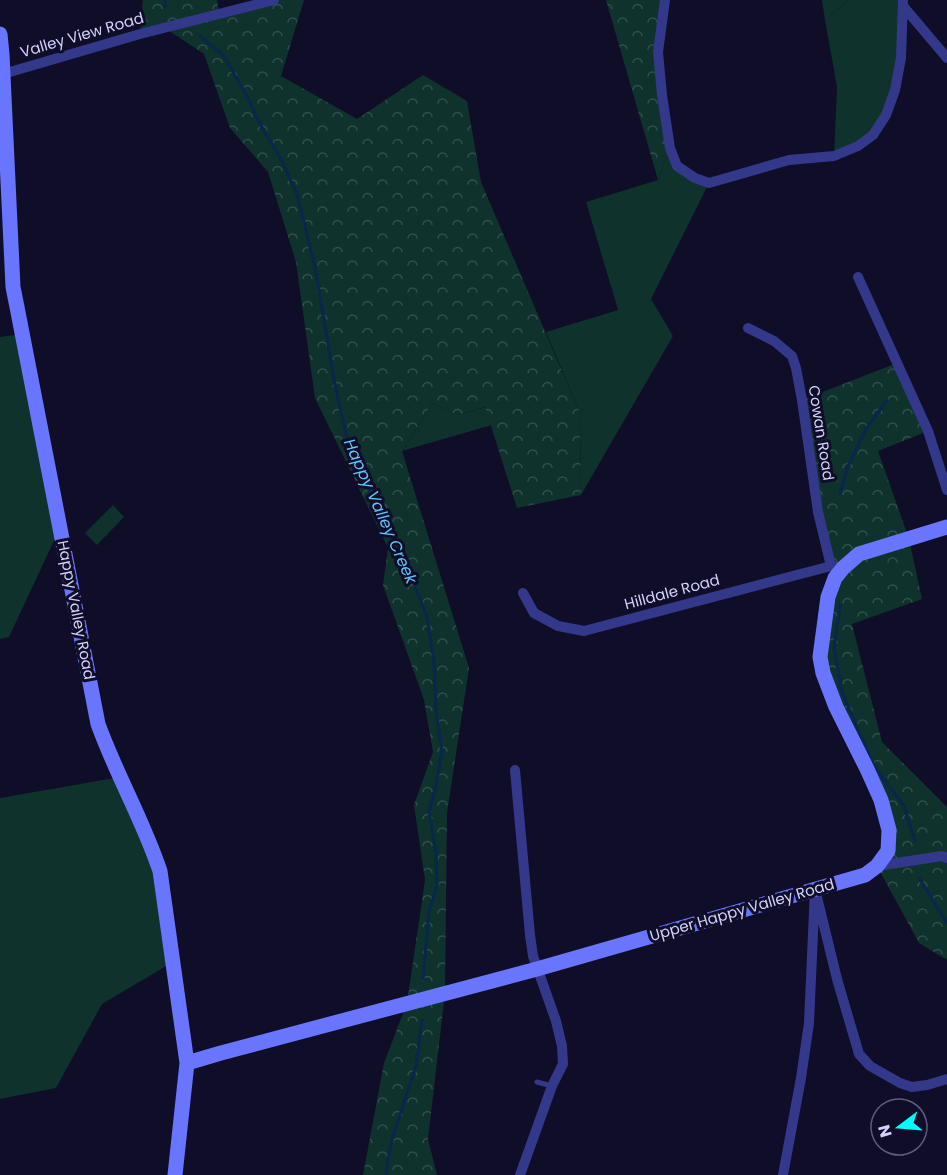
<svg xmlns="http://www.w3.org/2000/svg" width="947" height="1175" viewBox="0 0 947 1175" font-family="Poppins,sans-serif">
	<defs>
		<pattern id="forest-crowns" width="20" height="18" patternUnits="userSpaceOnUse" patternTransform="scale(1.5)"><rect width="20" height="18" fill="#0f322d"/><path d="M2 6a3 3 0 1 1 6 0M12 15a3 3 0 1 1 6 0" fill="none" stroke="#314f4c"/></pattern>
	</defs>
	<rect width="100%" height="100%" fill="#0f0d27"/>
	<path fill="#0f322d" d="M849,0h54l-8,90 -22,45 -39,21 3,-69 -12,-67z
		M670,148l7,18 32,17 -58,116 22,37 -92,159 -1,-82 -34,-81 72,-22 -32,-108 72,-22z
		M22,334l38,194 -51,109 -9,2v-302z
		M432,403l25,12 29,-8 6,18 -90,26z
		M113,505l11,12 -27,28 -12,-12z
		M120,777l31,68 22,117 -71,42 -46,84 -56,11v-301z"/>
	<path fill="url(#forest-crowns)" d="M143,0h74l2,13 55,-13h30l-23,76 76,43 66,-44 44,26 14,81 99,231 1,82 -64,13 -32,-101 -28,8 -25,-12 -30,48 67,217 -22,145 -2,180 -17,146 9,36h-74l21,-112 23,-60 18,-123 -11,-75 19,-53 -9,-52 -41,-115 5,-37 -73,-150 -19,-136 -28,-90 -38,-44 -26,-74 -39,-26 -25,6z
		M606,0h59l-7,52 12,96 -12,32z
		M822,0h27l-24,20z
		M897,363l31,68 -50,20 31,88 13,60 -70,25 30,118 65,65v153l-28,-17 -42,-77 12,-36 -66,-157 8,-107 -29,-166z"/>
	<g fill="none" stroke-linecap="round" stroke-linejoin="round">
		<path stroke="#07274c" stroke-width="3" d="M165,0v6
			M200,36l23,19 23,39 14,30 21,35 16,35 18,73 20,118 11,49 15,40 46,91 20,52 7,45 2,49 6,41 -7,39 -6,20 7,42 1,33 -8,25 -6,68
			M840,494l8,-28 18,-37 21,-29
			M840,605l-6,44 8,43 32,74 30,40 11,35
			M919,878l28,45
			M386,1175l2,-16 5,-23 23,-70 6,-46"/>
		<path stroke="#33388b" stroke-width="5" d="M537,1082l15,4"/>
		<path stroke="#33388b" stroke-width="10" d="M665,0l-7,52 4,43 8,53 7,18 18,12 14,5 80,-23 45,-4 24,-10 15,-11 13,-20 9,-25 6,-32 2,-58
			M903,6l44,52
			M3,74l137,-40 134,-34
			M858,277l70,154 19,59
			M748,328l26,13 18,15 4,12 6,32 16,112 13,54
			M523,593l11,20 24,13 26,5 247,-65 12,2
			M515,770l15,165 3,21 23,65 6,25 1,18 -11,22 -32,89
			M877,866l65,-10 5,2
			M783,1175l18,-97 8,-55 6,-134 22,90 22,75 11,12 30,17 12,4 15,-2 20,-6"/>
		<path stroke="#6a75ff" stroke-width="15" d="M0,34l2,20 11,233 4,20 81,417c18,50 45,96 62,147l27,192 -12,112
			M187,1063l34,-10 316,-84 328,-94 12,-9 11,-15 1,-21 -8,-30 -14,-31 -31,-62 -13,-34 -3,-16 8,-60 7,-19 8,-10 16,-14 88,-27"/>
	</g>
	<g text-anchor="middle" stroke-width="6" stroke-linejoin="round" paint-order="stroke">
		<g font-size="15" fill="#d4d3ff" stroke="#0f0d27">
			<text transform="translate(82 35) rotate(-16)" y="5">Valley View Road</text>
			<text transform="translate(821 433) rotate(81)" y="5">Cowan Road</text>
			<text transform="translate(672 592) rotate(-15)" y="5">Hilldale Road</text>
			<text transform="translate(76 610) rotate(79)" y="5">Happy Valley Road</text>
			<text transform="translate(742 910) rotate(-16)" y="5">Upper Happy Valley Road</text>
		</g>
		<g font-size="16" font-style="italic" fill="#61c5ff" stroke="#0f0d27">
			<text transform="translate(381 511) rotate(66)" y="6">Happy Valley Creek</text>
		</g>
	</g>
	<g transform="translate(899 1127) rotate(254)"><circle r="28" fill="#0f0d27" stroke="#5e5c7d" stroke-width="1.5"/>
	<path d="M0-4.5L10 22L0 15L-10 22Z" fill="#00fdfe"/>
	<text y="-9" font-size="16" font-weight="bold" text-anchor="middle" fill="#d4d3ff">N</text>
	</g>
</svg>
